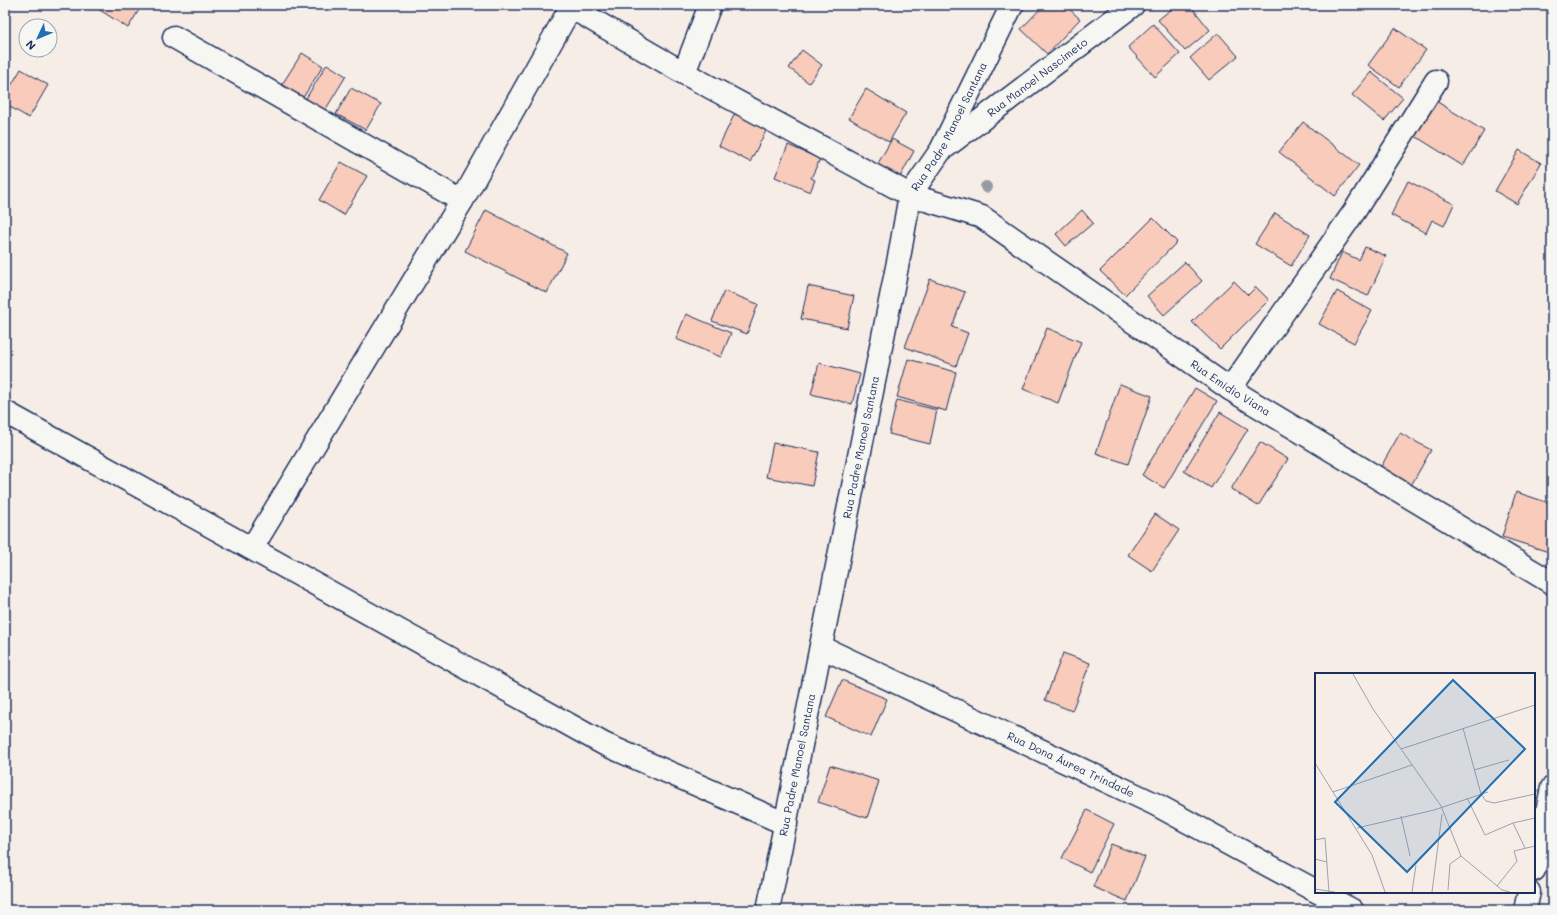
<svg xmlns="http://www.w3.org/2000/svg" width="1557" height="915" viewBox="0 0 1557 915" font-family="Mali,sans-serif">
	<rect width="100%" height="100%" fill="#f6ede7"/>
	<filter id="ink" filterUnits="userSpaceOnUse"><feTurbulence type="fractalNoise" baseFrequency=".025" numOctaves="2"/><feDisplacementMap in="SourceGraphic" scale="8" xChannelSelector="R" yChannelSelector="G"/><feConvolveMatrix kernelMatrix="1 2 1 2 8 2 1 2 1" color-interpolation-filters="sRGB"/></filter>
	<g filter="url(#ink)">
		<path fill="#f8cbbb" stroke="#1b2f5e" d="M92,5h50l-14,23z
			M1044,5h21l15,14 -33,35 -26,-25z
			M1176,5h14l20,25 -25,21 -27,-31z
			M1153,24l27,30 -25,23 -27,-30z
			M1395,28l31,22 -27,37 -31,-22z
			M1218,33l20,23 -29,24 -19,-22z
			M802,50l20,15 -13,18 -20,-15z
			M302,53l21,13 -21,33 -21,-13z
			M327,64l19,12 -22,36 -19,-12z
			M21,69l27,16 -19,33 -24,-14v-8z
			M1371,72l32,26 -19,23 -32,-26z
			M351,88l30,16 -15,26 -30,-16z
			M866,89l40,24 -17,29 -40,-24z
			M1436,101l48,30 -21,35 -48,-30z
			M736,111l32,16 -18,35 -31,-16z
			M1303,122l56,43 -24,31 -56,-44z
			M892,139l22,12 -14,26 -23,-12z
			M788,145l32,14 -9,19 4,2 -5,12 -35,-15z
			M1519,150l22,13 -24,41 -22,-13z
			M341,162l26,14 -23,39 -25,-15z
			M1408,181l46,23 -10,22 -12,-6 -6,13 -35,-18z
			M486,210l81,43 -20,40 -82,-42z
			M1082,210l11,13 -27,23 -10,-12z
			M1275,213l35,22 -19,31 -36,-22z
			M1153,218l24,24 -52,53 -25,-24z
			M1365,247l21,9 -18,40 -38,-17 12,-27 17,8z
			M1185,262l17,19 -38,34 -17,-19z
			M930,279l35,13 -13,35 16,6 -12,33 -51,-19z
			M1234,281l14,14 8,-8 13,13 -49,49 -28,-27z
			M808,286l46,10 -7,32 -46,-9z
			M724,291l34,13 -11,30 -35,-13z
			M1337,291l35,20 -18,32 -35,-19z
			M686,314l45,19 -10,24 -45,-18z
			M1047,328l34,14 -23,61 -35,-14z
			M908,359l48,13 -10,39 -49,-14z
			M819,363l41,11 -8,30 -41,-10z
			M1120,384l32,12 -24,68 -32,-11z
			M1195,388l22,13 -53,87 -22,-13z
			M897,400l40,10 -7,34 -41,-10z
			M1220,412l28,17 -37,59 -27,-17z
			M1400,433l31,17 -22,39 -31,-17z
			M1260,442l28,17 -30,47 -27,-17z
			M773,443l46,9 -7,34 -46,-9z
			M1516,492l36,12v49l-50,-16z
			M1155,514l24,16 -27,41 -24,-16z
			M1063,653l27,10 -18,48 -27,-11z
			M842,680l45,19 -16,38 -45,-20z
			M830,765l49,16 -12,37 -49,-16z
			M1087,810l27,14 -24,48 -28,-14z
			M1111,844l34,13 -18,44 -34,-14z"/>
		<g fill="none" stroke-linecap="round" stroke-linejoin="round">
			<defs>
				<g id="street">
					<path id="s1" d="M567,5l117,68 226,122 72,22 248,172 322,194"/>
					<path d="M174,37l288,164"/>
					<path d="M684,73l26,-68"/>
					<path id="s2" d="M944,148l189,-143"/>
					<path d="M1230,389l124,-177 82,-131"/>
					<path d="M5,412l599,332 182,80"/>
					<path d="M252,548l210,-347 110,-196"/>
					<path id="s3" d="M821,647l334,157 161,87"/>
					<path d="M1534,870l18,-82"/>
					<path d="M1318,892l34,18"/>
					<path id="s4" d="M768,910l132,-658 10,-57 31,-45 71,-145"/>
					<path d="M1525,910l4,-18"/>
				</g>
			</defs>
			<use href="#street" stroke="#1b2f5e" stroke-width="25"/>
			<use href="#street" stroke="#f6f6f2" stroke-width="22"/>
		</g>
		<circle fill="#959ba2" cx="986" cy="187" r="6"/>
	</g>
	<g text-anchor="middle" stroke-width="4" stroke-linejoin="round" paint-order="stroke">
		<g font-size="11" fill="#1b2f5e" stroke="#f6f6f2">
			<text dy="4" stroke="none"><textPath href="#s2" startOffset="117">Rua Manoel Nascimeto</textPath></text>
			<text dy="4" stroke="none"><textPath href="#s4" startOffset="808">Rua Padre Manoel Santana</textPath></text>
			<text dy="4" stroke="none"><textPath href="#s1" startOffset="769">Rua Emídio Viana</textPath></text>
			<text dy="4" stroke="none"><textPath href="#s4" startOffset="472">Rua Padre Manoel Santana</textPath></text>
			<text dy="4" stroke="none"><textPath href="#s4" startOffset="148">Rua Padre Manoel Santana</textPath></text>
			<text dy="4" stroke="none"><textPath href="#s3" startOffset="276">Rua Dona Áurea Trindade</textPath></text>
		</g>
	</g>
	<g transform="translate(1315 673)">
		<rect width="220" height="220" fill="#f6ede7"/>
		<path fill="none" stroke="#9ea1b0" stroke-width="1" d="M38,1l20,35 68,97 20,50 41,34 8,2M148,55l18,66 5,7 8,2 41,-9M86,76l134,-44M0,90l57,92 13,37M159,97l35,-10M18,119l79,-27M152,125l18,37 28,-12 22,-5M86,143l9,40M198,150l12,25M42,155l77,-18 54,-18M0,167l10,-2 4,54M0,186l12,3M182,213l20,-25 -3,-10 21,-5M0,216l20,3M133,217l2,-26 11,-8M97,219l4,-27M117,219l10,-78"/>
		<path fill="#1f6fb2" fill-opacity="0.15" stroke="#1f6fb2" stroke-width="2" d="M138,7l72,69 -118,123 -72,-70z"/>
		<rect width="220" height="220" fill="none" stroke="#1b2f5e" stroke-width="2"/>
	</g>
	<rect width="1557" height="915" fill="none" stroke="#f6f6f2" stroke-width="20"/>
	<rect x="10" y="10" width="1537" height="895" fill="none" stroke="#1b2f5e" stroke-width="1.5" filter="url(#ink)"/>
	<g transform="translate(38 38) rotate(226)"><circle r="19" fill="#f6f6f2" stroke="#9ea6b7"/>
	<path d="M0-3L7 15L0 10L-7 15Z" fill="#1f6fb2"/>
	<text y="-6" font-size="11" font-weight="bold" text-anchor="middle" fill="#1b2f5e">N</text>
	</g>
</svg>
